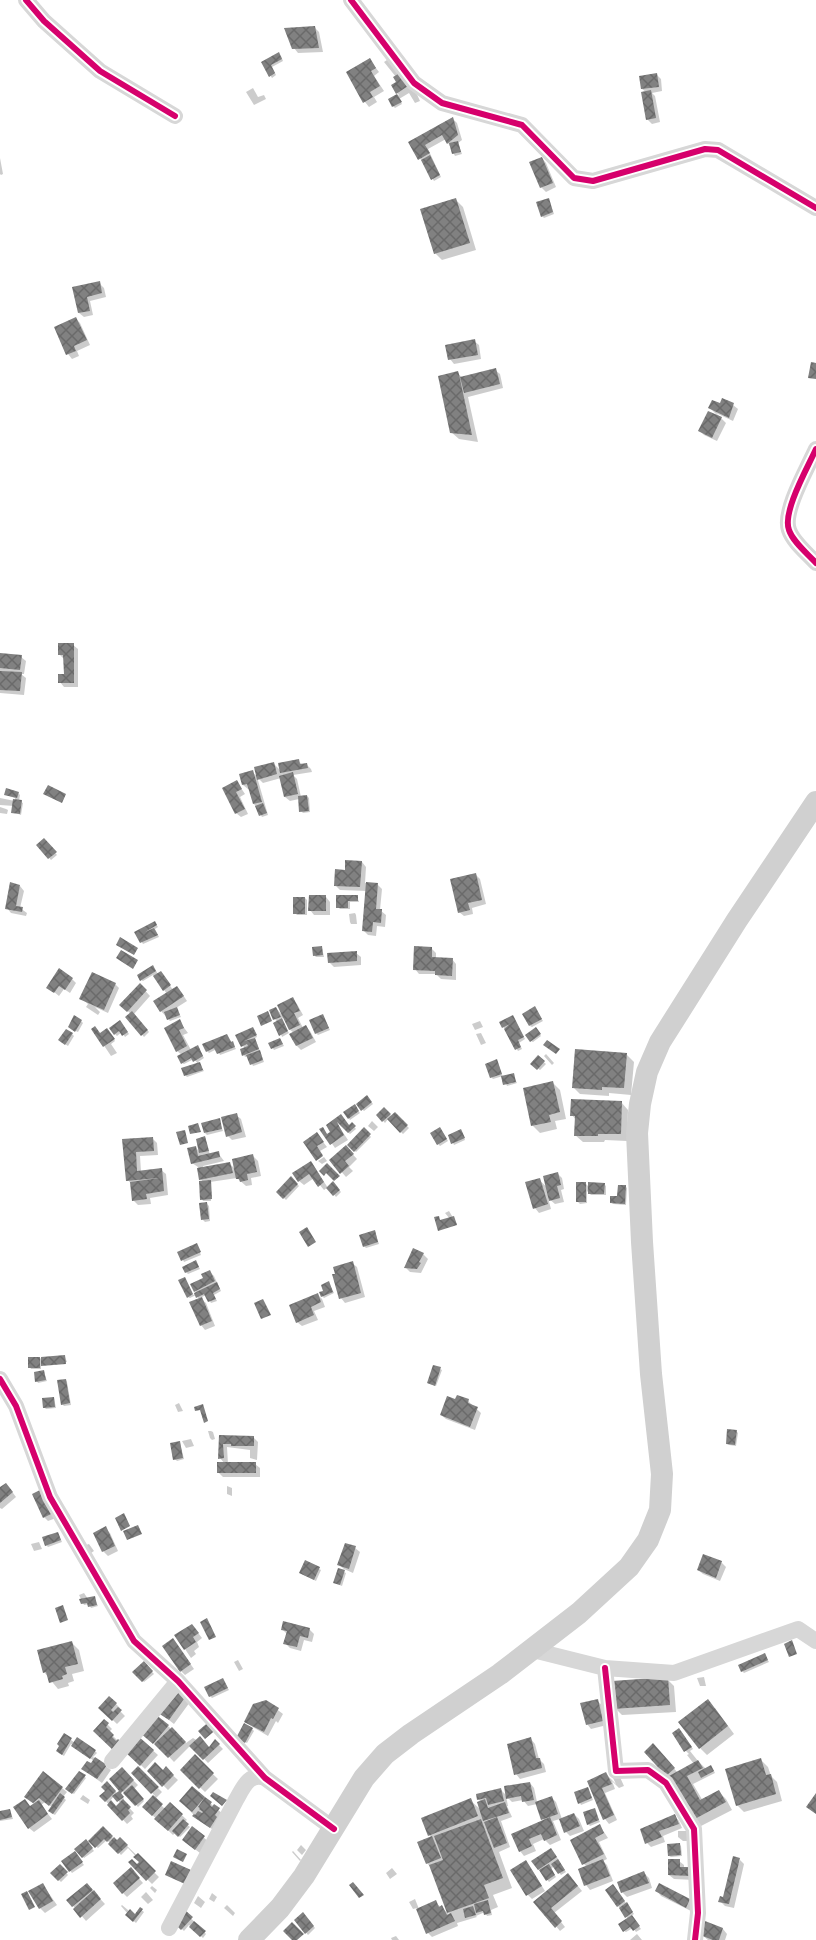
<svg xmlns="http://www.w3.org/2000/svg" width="816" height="1940" viewBox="0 0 816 1940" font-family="'Alegreya Sans',sans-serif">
	<defs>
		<pattern id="building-cross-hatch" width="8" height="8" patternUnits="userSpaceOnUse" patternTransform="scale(1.5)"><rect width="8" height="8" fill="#818181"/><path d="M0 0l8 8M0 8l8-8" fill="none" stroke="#6a6a6a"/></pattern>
	</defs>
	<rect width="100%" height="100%" fill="#fff"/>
	<path fill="#0003" fill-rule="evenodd" d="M315,28l4,4 4,20 -25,1 -4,-5z
		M281,56l2,5 -11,6 4,8 -4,3 -9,-15z
		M370,60l9,12 -5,4 10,15 -10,6 3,5 -8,5 -4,-5 -17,-29z
		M387,60l28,30 5,11 -5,2 -6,-10 -10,6 3,5 -7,4 -2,-2 -3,-6 9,-5 -2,-2 1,-11 -2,-5 -12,-15z
		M656,74l5,5 1,12 -10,2 3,3 5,26 -8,2 -5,-5 -1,-27 -4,-3z
		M253,88l5,9 6,-2 2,4 -12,6 -8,-13z
		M452,118l5,5 5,17 -4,3 4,11 -7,2 -9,-17 -18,10 13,28 -7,4 -24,-39z
		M0,158l3,16 -2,1 -1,-1z
		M542,158l4,5 10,24 -10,5 -5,-5z
		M456,200l7,7 13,43 -34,10 -7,-7z
		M550,202l4,12 -10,4 -2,-2z
		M99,283l5,5 2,9 -16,4 3,14 -9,2 -5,-4 -5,-24z
		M76,319l4,4 10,22 -13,6 2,5 -7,3 -4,-5z
		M474,341l5,4 2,14 -27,5 -4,-5z
		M495,370l5,4 3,14 -35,9 10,45 -19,-3 -8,-7 6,-59 6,5z
		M721,405h12l5,4 -5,12 -17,-8 10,10 -9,18 -13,-6 -4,-4 19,-14 -9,-9z
		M73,645l5,4v38h-14l-4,-5 5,-7v-15l-6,-6z
		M0,655l21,2 5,4 -2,13h-3l5,4 -2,17 -24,-2z
		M298,761l5,4 3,-1 5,5 1,3 -19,3 4,4 4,18 6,-1 2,2 1,14 -7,1 -2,-2 -2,-12 -9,2 -5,-4 -4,-19 -18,5 -6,-6 11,38 -6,2 -8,-13 -4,-15h-2l-5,-4 9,-13 7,6 14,-15 8,8z
		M237,782l8,12 -5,3 8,17 -7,3 -5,-4 -12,-24z
		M18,793l2,2 -1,6 4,2 -2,12 -8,-3 1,-6 -14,-1v-7l15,3v-3l-9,-3z
		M0,807l6,2 2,1 -1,4 -7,-1z
		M44,840l13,15 -6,5 -13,-15z
		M362,862l4,5 -1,16 12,1 5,5 -2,21 6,5 -1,12 -8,-1 -1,10 -8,-1 -4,-4 3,-40 -27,-1 -5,-5 11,-13z
		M476,875l4,4 6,25 -14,4 1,6 -9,2 -5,-4z
		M20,886l4,5 -4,17 7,5 -1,3 -15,-3 -4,-5z
		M338,896h19l2,6h-9v7h-10l-2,-2z
		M326,897l4,5v13h-16l-4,-5z
		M305,898l2,2v15h-10l-2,-2z
		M355,913l1,2 1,9h-6l-1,-2 -1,-8z
		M156,924l2,3 -3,2 4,8 -16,7 -7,-11z
		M322,948l2,9h-8l-2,-2z
		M431,948l5,5v5l16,1 4,5v16l-15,-1 -5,-5h-17l-4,-5z
		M356,953l5,4v8l-27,2 -5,-5z
		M155,969l3,5h4l11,16 8,2 6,9 -11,7 5,9 -11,4 -9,-10 6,-17 -14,-19 -10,6 -2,-1z
		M72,979l4,4 -6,10 -6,-4 -5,7 -11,-9z
		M115,984l4,4 -11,25 -13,-6 5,5 -2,3 -12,-8 2,-3 -7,-6z
		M140,985l10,11 -16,18 15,18 -5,5 -17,-20 4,-3 -10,-9z
		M293,999l4,5 6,11 -5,3 5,10 3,-1 4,4 6,11 -15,8 -4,-4 -3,-13 -5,-4 -5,-12 -3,2 8,14 -7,4 -5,-15 -2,-3 1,-11 7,8z
		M536,1010l7,11 -11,6 -2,-1z
		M323,1016l7,14 -12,5 -2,-2z
		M514,1018l11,21 -6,4 3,6 -4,2 -17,-28z
		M81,1021l2,2 -5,9 -7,-3z
		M179,1021l9,12 -5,2 8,15 8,-1 5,9 -6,4 6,9 -17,6 -2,-2 13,-11 -4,-5 -10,5 -2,-1v-8l-5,-4z
		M480,1021l3,6 -8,3 -3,-6z
		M122,1024l7,10 -4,3 -3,-5 -5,4 -2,-2z
		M93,1029l7,6 9,-3 6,9 -4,3 6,9 -6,3z
		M254,1030l3,7 -2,1 9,24 -11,4 -5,-10 -3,1 -1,-2 1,-6 -8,-14z
		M537,1031l4,5 -8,6 -2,-1z
		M481,1033l5,10 -5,2 -5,-11z
		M72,1034l2,2 -6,10 -6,-4z
		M227,1035l9,14 -16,6 -3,-6 -8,4 -2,-2z
		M280,1039l4,7 -10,4 -4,-6z
		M546,1054l8,9 -2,2 -8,-9z
		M626,1054l8,8 -3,33 -22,-2v3l-29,-2 -7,-7z
		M538,1057l8,7 -6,6 -8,-6z
		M497,1061l6,16 10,-2 4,8 -10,3 -4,-10 -10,3 -2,-2z
		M553,1083l7,7 6,29 -11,2 2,8 -17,4 -8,-8z
		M367,1097l6,7 -9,7 -6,-6z
		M621,1102l7,8 -1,31 -22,-1 -1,2h-21l-8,-7 1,-15 -4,-5z
		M354,1106l6,7 -10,7 -5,-7z
		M384,1109l8,8 3,-3 14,14 -6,6 -15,-15 -3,4 -7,-8z
		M236,1115l5,4 5,18 -14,3 -4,-4z
		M219,1120l4,11 -16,4 -2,-2z
		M372,1121l6,6 -4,4 -6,-5z
		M352,1124l4,5 -6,5 -10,-9 9,1z
		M338,1125l10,15 -13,8 -13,-19 6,6z
		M364,1129l7,8 -15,15 -7,-7z
		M442,1131l6,10 -8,5 -2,-2z
		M462,1133l3,7 -11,5 -1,-2z
		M317,1134l10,13 -7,4 3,4 -7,4z
		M205,1138l5,17 8,-2 6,8 -21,5v3l27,-5 5,5 18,-13 5,5 3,15 -10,2 1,7 -6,1 -9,-8 -27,4 1,19h-8l-1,-2 1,-17 -2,-3 -3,-12 -6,-4 3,-16 6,6 -4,-13z
		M153,1139l4,4 1,12 -18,1 1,16 20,-2 5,4 2,21 -18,3 1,6 -13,1 -4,-4 -2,-16 -4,-5 -4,-39z
		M346,1147l11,12 -8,8 4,4 -7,6 -15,-17z
		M324,1157l3,4 -5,3 -4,-3z
		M315,1168l13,20 5,-5 8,9 -5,5 -8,-10 -4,3 -10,-12 -10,7 -5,-4z
		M557,1173l5,5 2,11 -3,1 3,12 -9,2 -7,-6 3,11 -12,4 -4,-5 4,-28 8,7z
		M291,1178l8,8 -13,14 -8,-8z
		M585,1183l4,4 15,-3 2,2v9h-15l-4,-4v12l-7,1 -2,-2z
		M625,1186l2,2 -1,17 -13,-1 -2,-2 8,-4z
		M207,1204l2,2 1,15 -5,1 -2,-2z
		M449,1211l8,13 -18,6 -1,-12 3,4 9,-3 -5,-6z
		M375,1232l4,12 -13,4 -2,-2z
		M197,1245l4,10 -17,7 -1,-2z
		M423,1254l5,5 -7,14 -11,-1 -4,-4z
		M196,1262l4,7 -12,5 -2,-2z
		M352,1263l5,4 8,30 -20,6 -4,-5z
		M209,1271l5,5 7,15 -7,4 3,6 -6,2 -5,-8 -6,3 6,5 9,23 -10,4 -4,-5 -2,-26 -3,-4 -6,3 -2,-1 -2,-16 7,14 4,-2 -2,-2z
		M330,1285l4,8 -10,5 -2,-2z
		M318,1295l4,4 3,8 -11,4 4,9 -16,6 -5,-4z
		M65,1357l2,5 -26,2v5h-10l-1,-2v-8z
		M440,1369l2,1 -6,16 -6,-2 -2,-1z
		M44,1372l3,9 -9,2 -1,-2z
		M66,1380l1,2 4,23 -7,1 -2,-2z
		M54,1398l2,10 -10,1 -2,-2z
		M456,1401h12l13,12 -6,17 -29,-11 -5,-4z
		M179,1403l4,8 -5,1 -3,-7z
		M208,1431h3l2,1 2,7 -3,1 -2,-2z
		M736,1431l2,2 -2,13 -7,-1 -2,-2z
		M220,1437h33l5,5 -1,18 -7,-2v-8l-23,-3 1,17h27l5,4v9h-37l-5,-5 7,-8 -5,-6z
		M191,1439l3,7 -8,2 -4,-7z
		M180,1443l4,16 -7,2 -2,-2z
		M227,1486l5,2v8l-5,-2z
		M0,1489h10l6,8 -14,12 -2,-1z
		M34,1495l22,23 -8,3 -4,-4z
		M105,1528l5,5 8,18 -10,5 -5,-5z
		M58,1533l4,9 -14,5 -2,-2z
		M39,1542l3,7 -8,2 -3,-7z
		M89,1544l5,7 -3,2 -5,-8z
		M355,1548l5,4 -7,21 -9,-4 -5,-4z
		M704,1556l18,7 4,4 -6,14 -17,-7 -5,-4z
		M319,1569l2,1 -5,11 -16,-8z
		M344,1572l2,1 -4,13 -5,-2 -2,-2z
		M84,1593l4,6 6,-2 4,9 -7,2 -2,-4 -5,1 -5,-10z
		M192,1625l10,13 -5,4 2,5 -5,4 2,3 -5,4 -6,-9z
		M282,1629l28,1 4,4 -2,8 -8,-2 -3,11 -11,-3 -5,-5 2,-9z
		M72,1643l7,7 5,21 -12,3 2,7 -6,2 1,3 -11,3 -14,-17z
		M177,1645l17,24 -9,6 -4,-4z
		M766,1657l3,5 -25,11 -2,-2z
		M238,1660l5,9 -4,2 -5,-9z
		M144,1663l10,11 -10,8 -10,-10z
		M704,1677l2,9h-6l-3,-8z
		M667,1679l7,7 2,26 -54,3 -7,-7z
		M223,1680l6,10 -17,8 -2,-2z
		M176,1691l14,11 -16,22 -9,-7z
		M110,1698l10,10 -1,2 6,6 -8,8 -17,-16z
		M266,1701l17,13 -5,9 -2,-2 -8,15 -17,-10 -5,-4z
		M597,1701l5,4 5,20 -16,4 -4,-5z
		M715,1708l19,26 -27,21 -7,-7z
		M104,1721l8,8 -3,3 16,16 -30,-17z
		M168,1726l18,17 7,-5 16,10 6,-7 8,8 -15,14 -17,-18 -17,17 -15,-16 -13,-9z
		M252,1729l2,2 -7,12 -7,-4z
		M681,1731l12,18 -3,2 8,10 8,8h7l2,4 -22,11 10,17 16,-9 7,7 6,11 -31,16 -34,-51 -14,-30 25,28 16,-9 -7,-9 2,-1 -3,-3z
		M139,1738l19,17 -13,14 -19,-18z
		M531,1739l4,5 4,15 5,5 2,8 -26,7 -4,-5z
		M71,1740l4,3 20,8 2,2 -4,4 18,13 -9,13 -14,-10 6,-12 -23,-17 -7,12 -5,-3z
		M195,1757l23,22 -13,13 -23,-22z
		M761,1760l7,7 3,9 6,6 5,19 -38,11 -7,-7z
		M138,1768l24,24 -7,7 10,10 5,-5 17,16 -3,2 6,5 -10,10 -5,-4 -2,2 -29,-28 11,-11 -22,-23z
		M122,1769l16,16 -4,4 10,12 -6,6 -27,-28z
		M166,1769l12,11 -10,10 -19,-19 14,1z
		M43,1773l24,19 -4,5 3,3 -11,15 -4,-2 1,-6 -7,-5 -4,3 11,14 -18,13 -5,-4 2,-21 4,-2 -5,-4z
		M80,1773l6,5 -12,16 -7,-5z
		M606,1774l10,10 -4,-8 7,-1 5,11 -5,2 -7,-7 3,8 -10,4 12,27 -8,4 -4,-5 -17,-37z
		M107,1783l11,11 3,1 3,4 -1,2 11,12 -3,3 2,3 -6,5 -26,-28 6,-5zM114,1796l7,8 -5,4 -6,-7z
		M530,1783l4,5 3,14 14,-5 5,5 6,17 12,-5 5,5 5,12 -14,5 -4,-4 -6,-13 -7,2 8,19 -11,5 -6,-6 -11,5 3,7 -12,5 -4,-5 -7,-16 31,-14 -7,-17 -9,2 -5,-6 -11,2 -6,-6 2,10h-1l5,11 -11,4 9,26 -11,5 13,36 -19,7 5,12 -7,3 1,5 -5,1 -2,-4 -9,4 1,1 -20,6 1,3 -26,11 -4,-4 -11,-25 -4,1 -4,-7 6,-3 4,10 16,-7 14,12 -17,-45 -5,-6 5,-25 -3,-3 41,-35 11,10v-8l-3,-3 23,-9 6,6z
		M192,1788l31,26 -8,17 -15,-10 -15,-15z
		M588,1788l5,12 -12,5 -1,-2z
		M83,1795l7,5 -2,4 -8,-5z
		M10,1810l3,9 -13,2v-9z
		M594,1810l6,12 -10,4 -2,-2z
		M675,1816l4,5 3,7 -19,8 2,6 -14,5 -4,-4 -6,-14z
		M600,1826l8,12 -9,4 8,17 -4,2 4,4 6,16 -23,9 -4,-5 1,-18 -3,-3z
		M103,1828l14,14 3,-3 39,38 -7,7 -22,-22 7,4 4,-4 -13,-14 -7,7 -14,-15 -9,8 -8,-7z
		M192,1828l17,14 -9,11 -12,-9z
		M678,1831h14l3,49 -21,-1 -5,-4 10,-14 5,4v3h8l-3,-27h-6l-5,-4z
		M86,1841l8,10 -10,7 -8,-9z
		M679,1844l2,2 1,10 -11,1 -2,-1z
		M301,1845l5,5 -4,5 -5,-5z
		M293,1851l8,9 -1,1 -8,-9z
		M555,1854l11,18 -5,3 -7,-9 -3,3 5,8 -7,5 -10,-13z
		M76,1855l8,10 -12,8 -9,-11z
		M740,1860l4,4 -10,44 -9,-2 -5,-5 4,-3z
		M60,1866l8,9 -7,7 -9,-9z
		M530,1867l15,24 -13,8 -4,-4z
		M392,1868l5,6 -7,5 -4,-6z
		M644,1873l5,5 3,10 -25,9 -4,-4 -4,-10z
		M135,1874l8,9 -16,14 -4,-4z
		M573,1880l9,11 -28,22 11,14 -5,4 -24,-29z
		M43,1885l14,20 -12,8 -5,-5z
		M87,1885l18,19 -19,17 -18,-21z
		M152,1886l5,4 -2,3 -5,-5z
		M615,1888l19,26 -3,2 10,13 -5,3 -3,-4 -7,4 -2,-1 4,-12 -10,-13z
		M657,1891l33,9 1,11 -30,-15z
		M146,1892l7,8 -5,4 -7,-7z
		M212,1893l5,4 -3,5 -5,-3z
		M198,1896l7,6 -4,6 -7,-5z
		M122,1905l13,11 5,-7 4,3 -8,11 -9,-8 1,-1 -7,-8z
		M227,1905l8,8 -2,3 -9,-8z
		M186,1913l20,21 -3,4 -14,-13 -5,6 -7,-7z
		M303,1914l12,14 -7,7 -12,-15z
		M723,1929l4,5 -2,6h-17l-6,-5z
		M637,1934l5,6h-12z
		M396,1936l3,4h-7l-1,-2z"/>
	<path fill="url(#building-cross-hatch)" d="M315,26l4,22 -27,1 -8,-21z
		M279,52l3,7 -11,6 4,8 -6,4 -8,-15z
		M370,58l6,10 -5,3 9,15 -10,6 3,5 -10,6 -17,-31z
		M403,71l8,13 -15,10 -5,-9 5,-3 -3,-5z
		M657,73l2,14 -18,2 -2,-13z
		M651,90l5,28 -10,2 -5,-28z
		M397,94l5,8 -10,5 -4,-8z
		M453,117l5,18 -11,9 -5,-9 -17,10 5,8 -12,7 -10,-18z
		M458,141l3,11 -9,2 -3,-11z
		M430,155l10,20 -9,5 -10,-20z
		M542,157l11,26 -13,5 -11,-26z
		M456,198l14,45 -36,11 -14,-45z
		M549,198l4,14 -12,5 -5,-15z
		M100,281l2,12 -15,4 3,14 -12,2 -6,-26z
		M76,317l11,23 -13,6 2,5 -10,4 -12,-28z
		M475,339l3,16 -30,5 -3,-15z
		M811,362l5,1v16l-8,-1z
		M496,368l4,16 -36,9 -4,-16z
		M458,371l1,3 13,61 -22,-2 -12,-57z
		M722,398l12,5 -5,15 -21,-10 4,-8 8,3z
		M708,411l14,6 -10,21 -14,-7z
		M58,643h16v40h-16v-9h6l-1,-19h-5z
		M0,653l22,2 -2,15 -20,-2z
		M0,671l22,1 -2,19 -20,-1z
		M299,759l1,5 7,-1 1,5 -28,5 -2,-10z
		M274,762l3,12 -20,6 -3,-13z
		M253,770l9,32 -9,2 -6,-20 -5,1 -3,-11z
		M293,772l5,22 -14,3 -5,-21z
		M237,780l5,9 -6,3 9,17 -10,5 -13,-26z
		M48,785l18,9 -4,9 -19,-9z
		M6,788l13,4 -2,6 -13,-3z
		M307,795l2,16 -10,1 -1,-16z
		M13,799l9,1 -2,14 -9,-1z
		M263,803l4,10 -8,3 -4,-10z
		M44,838l13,14 -9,7 -12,-14z
		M345,860l17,1 -2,26 -26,-1 1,-17 10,1z
		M476,873l6,27 -14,3 2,7 -12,3 -8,-34z
		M10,882l10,3 -4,21 7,1 -1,5 -17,-3z
		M366,882l12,1 -2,26h6l-1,14 -8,-1 -1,10 -10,-1z
		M309,895h17v16h-18z
		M336,895h22v6h-10v7h-12z
		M293,897h12v17h-12z
		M155,921l2,4 -12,7 9,-4 4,7 -18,8 -6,-11z
		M120,937l18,11 -4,7 -18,-10z
		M322,946l1,9 -10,1 -1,-9z
		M414,946l18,1v10l21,1 -1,18 -17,-1v-4l-22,-1z
		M121,950l17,10 -5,9 -17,-11z
		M357,951v10l-29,2 -1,-10z
		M153,965l3,6 -16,10 -3,-6z
		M59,968l14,10 -8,12 -6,-4 -5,7 -8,-5z
		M161,971l10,14 -8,6 -10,-15z
		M92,972l24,11 -12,27 -25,-11z
		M140,983l7,7 -20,22 -8,-7z
		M177,986l7,10 -24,16 -7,-11z
		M293,997l7,14 -6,2 6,12 -11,5 -12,-25z
		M535,1006l7,13 -13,7 -7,-12z
		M177,1007l3,8 -13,5 -3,-8z
		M276,1007l5,10 -8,3 -4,-10z
		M132,1011l16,19 -7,6 -16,-19z
		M268,1011l4,10 -11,5 -4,-10z
		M323,1014l6,14 -14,6 -6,-14z
		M74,1015l8,5 -7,12 -7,-5z
		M513,1015l11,22 -6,3 3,7 -6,3 -11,-21 6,-5 -8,4 -3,-6z
		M282,1018l6,13 -9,5 -6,-13z
		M180,1019l4,9 -5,2 8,16 -11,6 -12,-24z
		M120,1020l8,12 -6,4 -3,-5 -5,4 -5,-7z
		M306,1025l7,13 -17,8 -7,-12z
		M95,1026l5,7 7,-5 8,11 -12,8 -12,-18z
		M253,1027l4,8 -13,6 11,-3 4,11 -17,7 -2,-7 8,-3 -1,-2 -6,3 -6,-12z
		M536,1027l5,7 -11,8 -5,-7z
		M66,1029l7,4 -8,12 -7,-5z
		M227,1034l4,8 2,-1 2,6 -18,7 -3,-6 -8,4 -4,-8z
		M280,1038l3,6 -12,5 -3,-6z
		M547,1040l13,9 -4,5 -13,-9z
		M198,1045l5,11 -10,6 -2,-4 -10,6 -4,-8z
		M575,1049l52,4 -3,35 -22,-1v3l-30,-2z
		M260,1050l3,10 -13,5 -4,-10z
		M538,1055l7,6 -8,9 -7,-6z
		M497,1059l5,15 -12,4 -5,-14z
		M200,1062l3,8 -19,6 -3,-8z
		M514,1073l2,9 -13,3 -2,-9z
		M553,1081l7,31 -11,3 2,7 -20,4 -8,-38z
		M367,1095l5,7 -11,9 -5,-7z
		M571,1099l51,2 -1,33h-23v2h-24l1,-20h-5z
		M355,1104l4,7 -11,8 -5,-7z
		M384,1107l7,7 -9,8 -6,-7z
		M395,1112l13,13 -8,8 -13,-14z
		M237,1113l5,19 -16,5 -5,-20z
		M341,1114l8,11 3,-3 4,4 -8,7 -11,-11 7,13 -14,10 -11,-16 4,-2 4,7 3,-2 -4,-7z
		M220,1118l2,11 -18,4 -3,-10z
		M198,1123l3,9 -11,2 -2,-8z
		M364,1127l7,7 -17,18 -7,-7z
		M440,1127l7,12 -10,6 -7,-12z
		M461,1129l4,9 -14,6 -3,-9z
		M185,1130l3,13 -8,2 -4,-13z
		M317,1132l7,10 -7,4 6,10 -7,5 -13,-19z
		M205,1136l4,15 -10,2 -3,-14z
		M153,1137l1,14 -18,1 1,19 25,-3 2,23 -18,3 1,5 -15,2 -2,-19 29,-4 -33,3 -4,-42z
		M346,1145l8,9 -9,7 4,5 -9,8 -11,-14z
		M196,1146l2,10 21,-5 1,6 -29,7 -4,-16z
		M253,1154l4,18 -10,2 1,6 -8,2 -1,-3h-3l-4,-20z
		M311,1161l13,21 -6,5 -9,-13 -11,8 -6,-9z
		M230,1162l3,11 -34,7 -2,-12z
		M327,1163l13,13 -6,5 -8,-8 -2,3 -5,-5z
		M558,1172l3,13 -4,1 3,12 -11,3 -6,-25z
		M291,1176l7,8 -15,15 -7,-7z
		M540,1178l8,26 -15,5 -8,-27z
		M211,1180l1,19 -12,1 -1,-19z
		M333,1181l7,9 -7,6 -7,-8z
		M576,1182h10v20h-10z
		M588,1182l17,1 -1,11h-16z
		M618,1185h8l-1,19 -15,-1v-7h7z
		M207,1202l2,17 -8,1 -2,-17z
		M439,1216l1,4 14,-4 3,9 -19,6 -4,-14z
		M307,1227l9,15 -8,5 -9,-15z
		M375,1230l3,12 -15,5 -4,-12z
		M197,1243l4,9 -20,9 -4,-9z
		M413,1248l11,5 -5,9 2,1 -4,6 -13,-1z
		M196,1260l3,7 -14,6 -3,-6z
		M353,1261l8,32 -22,6 -7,-25h3l-2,-7z
		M210,1270l5,11 -21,11 -4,-8 13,-6 -2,-4z
		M185,1277l8,17 -6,4 -9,-18z
		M329,1281l4,11 -12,5 -2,-5 4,-1 -2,-6z
		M217,1282l3,7 -7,4 3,6 -8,3 -4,-8 -8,4 -2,-5z
		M318,1293l3,9 -10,5 3,8 -18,8 -7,-18z
		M202,1297l10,24 -12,5 -11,-24z
		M263,1299l8,16 -10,4 -7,-16z
		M65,1355l1,9 -25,2v-9z
		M28,1357h12v11h-12z
		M433,1365l8,2 -6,19 -8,-3z
		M44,1370l2,10 -11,2 -1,-10z
		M66,1379l4,24 -9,2 -4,-25z
		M457,1395l12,4 -1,4 10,4 -8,20 -30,-12 7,-19 8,3z
		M54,1397l1,10 -12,1 -1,-10z
		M203,1404l5,17 -4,2 -4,-13 -5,1 -1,-4z
		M727,1429l10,1 -2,15 -9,-1z
		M219,1435l35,1v10h-23v-2h-8l1,14 -6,1z
		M180,1441l3,17 -10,2 -3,-17z
		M217,1462h39v11h-39z
		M6,1483l7,9 -13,11v-16z
		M42,1489l11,24 -10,5 -11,-24z
		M124,1513l6,13 -9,5 -6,-13z
		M138,1525l4,9 -15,6 -4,-9z
		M106,1526l9,20 -13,6 -9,-19z
		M58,1532l3,8 -16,6 -3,-9z
		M345,1543l11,3 -7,23 -12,-4z
		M703,1554l19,7 -6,17 -19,-8z
		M305,1560l15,7 -6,13 -15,-7z
		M338,1568l7,2 -5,15 -7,-2z
		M95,1596l2,9 -9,2 -1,-4 -6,1 -2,-5z
		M63,1605l5,15 -8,3 -5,-15z
		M207,1618l9,19 -7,3 -9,-18z
		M283,1621l27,7 -2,10 -8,-2 -3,11 -14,-3 4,-13 -6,-1z
		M192,1624l7,9 -6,4 3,5 -12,8 -10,-15z
		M173,1638l18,26 -11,8 -18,-26z
		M792,1640l5,14 -8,3 -5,-13z
		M72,1641l6,23 -13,3 2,7 -5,2 1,3 -14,4 -3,-11 -3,1 -6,-23z
		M765,1653l3,7 -27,12 -3,-7z
		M144,1661l9,10 -11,11 -10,-10z
		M668,1677l2,28 -57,4 -1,-28z
		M223,1678l5,10 -19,9 -5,-10z
		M176,1689l10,7 -17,24 -11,-7z
		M109,1696l8,7 -6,7 2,2 5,-5 4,3 -10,11 -14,-13z
		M598,1699l5,22 -17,4 -6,-22z
		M708,1699l20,27 -29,23 -21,-27z
		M266,1700l13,8 -6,11 -2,-1 -7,14 -20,-10 9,-18z
		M155,1714l14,11 -16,19 -14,-12z
		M104,1719l5,4 -3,4 8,8 -2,2 4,4 2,-2 4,4 -8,8 -21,-20z
		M211,1720l7,8 -13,11 -7,-8z
		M244,1723l9,5 -8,15 -9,-5z
		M172,1727l14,15 -18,16 -14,-14z
		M679,1728l13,19 -8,5 -12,-19z
		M64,1733l8,5 -10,17 -6,-4 3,-5 -2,-2z
		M138,1736l16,14 -14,16 -16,-15z
		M200,1736l9,11 6,-8 5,5 -17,16 -14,-14z
		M77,1737l19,13 -6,9 -19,-13z
		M531,1737l5,21h4l2,10 -28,7 -7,-31z
		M653,1743l22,25 -9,8 -22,-24z
		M195,1754l19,19 -15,16 -19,-19z
		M95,1757l12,8 -10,14 -16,-10 6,-8 4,2z
		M761,1758l5,17 5,-1 5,20 -40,12 -11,-37z
		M698,1760l5,8 -16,8 13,24 19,-10 7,12 -33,18 -24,-44z
		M155,1762l8,8 3,-4 8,9 -12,12 -15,-16z
		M711,1765l3,6 -13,7 -3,-6z
		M138,1766l21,21 -8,7 -20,-21z
		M122,1767l12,13 -13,13 3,4 -7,5 -5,-6 7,-5 -10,-12z
		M43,1771l20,16 -14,19 -10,-8 -6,5 -9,-6z
		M79,1771l7,4 -14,19 -7,-5z
		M606,1772l6,12 -10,4 12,27 -11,5 -16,-39z
		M107,1781l9,10 -11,11 -6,-6 6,-5 -4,-4z
		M530,1782l4,18 -12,2 -1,-6 -15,3 -2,-13z
		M132,1785l12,14 -9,7 -12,-13z
		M192,1786l13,11 -13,15 -13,-11z
		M588,1787l4,11 -14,6 -4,-12z
		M501,1788l3,13 -16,4 -2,-7 -9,2 -1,-6z
		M213,1792l14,8 -5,6 -12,-10z
		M60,1793l5,4 -12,17 -5,-3z
		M816,1793v21l-10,-7z
		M153,1795l10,9 -11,12 -10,-9z
		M552,1796l6,18 -17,6 -6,-18z
		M205,1797l7,5 -2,3 2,2 2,-3 6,4 -5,7 2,2 -7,11 -18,-12 2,-2 1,1 3,-4 4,2 1,-1 -4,-3 1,-1 -2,-1z
		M471,1798l7,18 -50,20 -7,-18z
		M25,1799l5,7 9,-6 9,14 -20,15 -15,-22z
		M123,1799l8,8 -3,3 2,3 -8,8 -15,-16 4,-5 5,6z
		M485,1799l3,9 17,-6 4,11 -26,8 -6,-19z
		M170,1802l13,12 -15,17 -14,-12z
		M595,1808l4,12 -12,5 -4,-13z
		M10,1809l2,8 -12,3v-9z
		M574,1813l6,13 -16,7 -5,-14z
		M675,1814l4,10 -20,7 3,6 -17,7 -5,-15z
		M497,1817l10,26 -13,5 -10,-26z
		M550,1817l7,18 -13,6 -3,-7 -12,5 3,7 -13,6 -8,-18z
		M183,1819l6,5 -11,13 -6,-6z
		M481,1819l22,59 -19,7 5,13 -42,15 -18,-48 14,-5 -9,-24z
		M600,1824l4,9 -9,5 9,16 -22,11 -12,-25z
		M103,1826l10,10 -6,6 -3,-3 -9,9 -7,-7z
		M192,1826l13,10 -10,14 -13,-10z
		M432,1836l9,22 -15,6 -9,-22z
		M114,1837l3,3 3,-3 8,8 -10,9 -10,-10z
		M86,1839l7,9 -11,10 -8,-9z
		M680,1843l1,12 -13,1 -1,-12z
		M551,1848l6,9 -19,13 -7,-9z
		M177,1849l10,5 -4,8 -10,-5z
		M75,1851l8,11 -14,10 -8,-11z
		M138,1853l18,18 -10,10 -18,-19 4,-3 5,5 2,-2 -6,-5z
		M733,1856l7,2 -11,46 -11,-2 2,-6 3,1z
		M558,1859l7,11 -7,4 -7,-10z
		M603,1859l7,17 -26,10 -6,-17z
		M668,1859h12v8h11v9l-23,-1z
		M526,1860l16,26 -16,10 -16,-26z
		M171,1861l20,9 -6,14 -20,-9z
		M60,1864l8,8 -10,9 -8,-8z
		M549,1864l6,11 -9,6 -7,-11z
		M131,1867l9,11 -18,16 -9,-11z
		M644,1871l5,12 -28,10 -4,-11z
		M568,1873l10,13 -27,22 11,13 -7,7 -22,-26z
		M353,1882l11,13 -5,3 -10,-13z
		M43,1883l10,18 -14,8 -11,-18z
		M87,1883l6,7 -21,17 -6,-7z
		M659,1883l31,16 -4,9 -31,-17z
		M613,1884l12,17 -8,6 -12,-17z
		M94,1890l7,9 -21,19 -7,-9z
		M27,1891l8,16 -6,3 -8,-16z
		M436,1900l3,7 3,-2 5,10 4,-2 4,8 -29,13 -10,-25z
		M488,1900l3,13 -7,2 -1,-4 -7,2 -2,-9z
		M627,1902l6,10 -8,6 -6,-10z
		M473,1906l3,9 -11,3 -2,-9z
		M140,1907l3,2 -10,13 -8,-7 5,-6 5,5z
		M186,1911l7,6 -12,13 -6,-6z
		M303,1912l11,14 -9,8 -11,-14z
		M632,1915l8,11 -7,5 -3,-4 -7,5 -5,-8z
		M194,1921l12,10 -6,6 -11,-10z
		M705,1921l18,7 -4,12h-6l-13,-5z
		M292,1922l12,12 -7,6h-5l-9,-9z"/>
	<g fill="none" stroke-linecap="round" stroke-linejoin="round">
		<path stroke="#d7d7d7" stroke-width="16" d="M26,0l18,21 56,50 75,45
			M351,0l63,83 28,20 80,22 52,53 19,3 112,-32 13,1 98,58
			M816,449c-8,18 -34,63 -27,81 4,12 18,23 27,33
			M0,1379l16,27 34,91 84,144 44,40 87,97 69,51
			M533,1650l72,18 69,5 124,-44 18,12
			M605,1668l11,103 32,-1 18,13 28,46 4,84 -3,27
			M112,1761l66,-80
			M169,1928l67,-128c7,-12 13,-28 29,-22"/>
		<path stroke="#d0d0d0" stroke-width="22" d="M249,1940l31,-32 24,-32 60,-98 21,-24 26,-20 89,-60 79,-61 50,-46 19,-27 12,-30 2,-36 -11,-100 -9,-132 -5,-109 3,-29 7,-32 13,-30 77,-122 79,-118"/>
		<defs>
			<path id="cycleway" d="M26,0l18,21 56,50 75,45
				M351,0l63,83 28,20 80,22 52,53 19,3 112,-32 13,1 98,58
				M816,449c-8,18 -34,63 -27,81 4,12 18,23 27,33
				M0,1379l16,27 34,91 84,144 44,40 87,97 69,51
				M605,1668l11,103 32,-1 18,13 28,46 4,84 -3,27"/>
		</defs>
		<use href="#cycleway" stroke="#fff" stroke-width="10"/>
		<use href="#cycleway" stroke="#d6006c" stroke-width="6"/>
	</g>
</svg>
